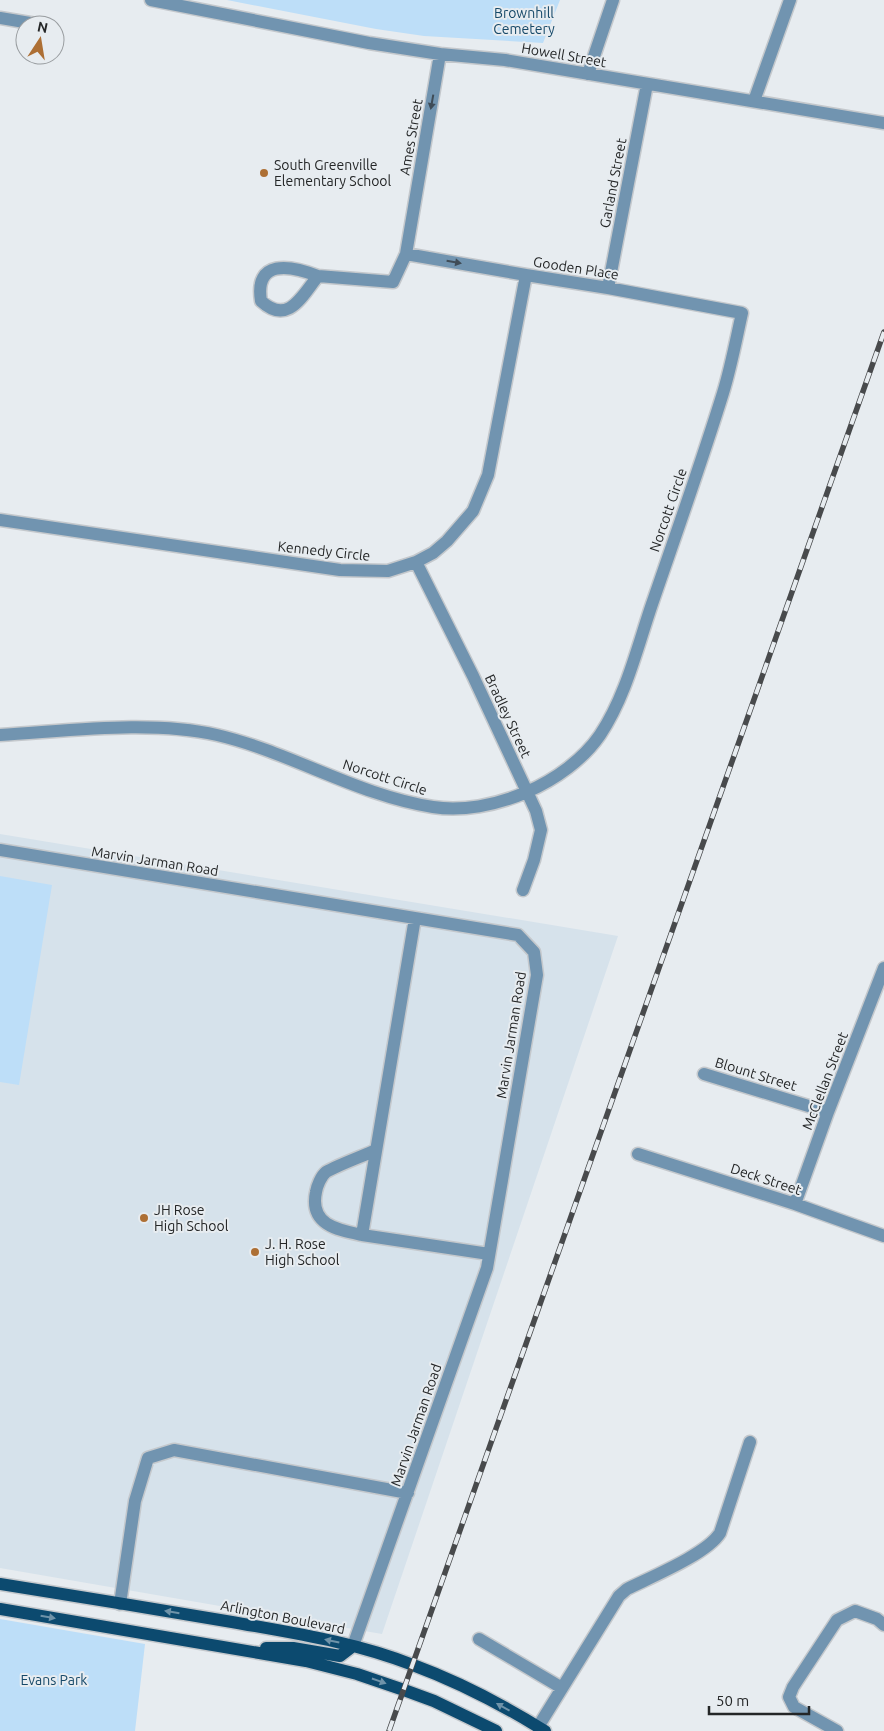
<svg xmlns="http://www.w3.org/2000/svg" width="884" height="1731" viewBox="0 0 884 1731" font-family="Ubuntu,sans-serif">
	<rect width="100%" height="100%" fill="#e7ecf0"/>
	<path fill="#d6e2eb" d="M0,834l618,102 -236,698 -382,-66z"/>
	<path fill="#bddef8" d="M227,0h333l-17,43 -119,-7 -48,-7z
		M0,876l52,9 -33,200 -19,-3z
		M0,1619l145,25 -10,87h-135z"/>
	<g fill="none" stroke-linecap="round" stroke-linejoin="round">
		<defs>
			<path id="minor" d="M151,0l218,43 71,11 65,6 379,63
				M0,18l36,6
				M588,74l25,-74
				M754,101l36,-101
				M318,276c-28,-11 -64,-17 -57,25 27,25 41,-5 57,-25l75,6 13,-28 34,-200
				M608,288l39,-204
				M0,520l340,50 48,1 28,-9 17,-9 14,-12 26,-30 15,-36 38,-200
				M416,562l57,114 63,135 5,19 -7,30 -11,30
				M0,735c69,-4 150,-15 217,0 73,17 142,61 216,72 58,9 134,-24 167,-72 26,-39 37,-87 52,-131 24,-70 49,-140 71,-211 8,-26 13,-53 19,-80l-134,-25 -82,-13 -120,-21
				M0,850l518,85 16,17 3,23 -50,293 -134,378
				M415,918l-53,317 127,19
				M704,1074l124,38
				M638,1154l157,50 89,32
				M795,1204l33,-92 56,-144
				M362,1235c-24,-5 -53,-10 -46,-43 1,-6 5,-16 10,-20 12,-7 37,-16 50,-22
				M120,1604l15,-103 13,-43 26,-8 234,43
				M479,1639l83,49
				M538,1727l81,-131 8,-7c24,-12 80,-35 93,-56l30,-91
				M837,1731l-43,-24 -5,-10 4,-10 44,-67 18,-9 22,8 7,6"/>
			<path id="major" d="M0,1584c77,12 155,25 232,38 61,11 123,20 181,43 46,17 90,40 132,66
				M0,1609l306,52 51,13 47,16 30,11 62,30
				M266,1648h27l47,8 13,-10"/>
		</defs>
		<use href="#minor" stroke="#c4c8cc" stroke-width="15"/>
		<use href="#major" stroke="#c4c8cc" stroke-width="15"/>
		<use href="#minor" stroke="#7194b0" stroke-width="12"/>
		<use href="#major" stroke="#0c4a6f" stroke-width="12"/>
		<defs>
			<path id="rail" d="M389,1731l495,-1399"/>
		</defs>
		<use href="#rail" stroke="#484a4c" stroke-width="5.5"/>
		<use href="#rail" stroke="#e7ecf0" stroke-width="4" stroke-dasharray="11" stroke-linecap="butt"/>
	</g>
	<defs><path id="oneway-solid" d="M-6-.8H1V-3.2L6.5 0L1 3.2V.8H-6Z" transform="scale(1.25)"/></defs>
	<g fill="#3f4c57">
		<use href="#oneway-solid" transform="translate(432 102) rotate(100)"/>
		<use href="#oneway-solid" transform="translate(454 262) rotate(10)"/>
	</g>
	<g fill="#6f93a9">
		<use href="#oneway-solid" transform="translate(172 1612) rotate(-171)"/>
		<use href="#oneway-solid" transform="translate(48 1617) rotate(10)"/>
		<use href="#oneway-solid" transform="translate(332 1641) rotate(-168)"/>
		<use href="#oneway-solid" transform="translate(379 1681) rotate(19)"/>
		<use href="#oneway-solid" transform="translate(503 1707) rotate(-151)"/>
	</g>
	<g fill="#ad6f34" stroke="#e7ecf0" stroke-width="2">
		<circle cx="264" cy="173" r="5"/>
		<circle cx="144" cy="1218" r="5"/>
		<circle cx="255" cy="1252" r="5"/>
	</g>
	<g text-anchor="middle" stroke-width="4" stroke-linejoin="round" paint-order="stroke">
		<g font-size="14" fill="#164969" stroke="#e7ecf0">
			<text x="524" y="18">Brownhill<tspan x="524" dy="16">Cemetery</tspan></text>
			<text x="54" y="1685">Evans Park</text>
		</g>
		<g font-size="14" fill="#242627" stroke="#e7ecf0">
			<text transform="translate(564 55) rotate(10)" y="5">Howell Street</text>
			<text transform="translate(411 137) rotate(-80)" y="5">Ames Street</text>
			<text transform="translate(613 183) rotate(-79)" y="5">Garland Street</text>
			<text transform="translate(576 268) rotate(9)" y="5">Gooden Place</text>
			<text transform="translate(668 510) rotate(-71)" y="5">Norcott Circle</text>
			<text transform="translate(324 551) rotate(6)" y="5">Kennedy Circle</text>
			<text transform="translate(508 716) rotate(65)" y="5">Bradley Street</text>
			<text transform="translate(385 777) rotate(18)" y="5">Norcott Circle</text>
			<text transform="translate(155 861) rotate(9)" y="5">Marvin Jarman Road</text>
			<text transform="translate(511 1035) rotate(-81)" y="5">Marvin Jarman Road</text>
			<text transform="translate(756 1074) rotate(17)" y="5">Blount Street</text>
			<text transform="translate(825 1081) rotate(-69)" y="5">McClellan Street</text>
			<text transform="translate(766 1179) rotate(18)" y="5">Deck Street</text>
			<text transform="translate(416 1425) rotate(-71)" y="5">Marvin Jarman Road</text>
			<text transform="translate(283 1617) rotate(11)" y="5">Arlington Boulevard</text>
		</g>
		<g font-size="14" fill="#242627" stroke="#e7ecf0" text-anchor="start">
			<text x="274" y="170">South Greenville<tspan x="274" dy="16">Elementary School</tspan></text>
			<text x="154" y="1215">JH Rose<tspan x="154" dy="16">High School</tspan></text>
			<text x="265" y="1249">J. H. Rose<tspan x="265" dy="16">High School</tspan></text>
		</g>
	</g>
	<g transform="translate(40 40) rotate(12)"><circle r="24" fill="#e7ecf0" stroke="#999da0"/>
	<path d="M0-4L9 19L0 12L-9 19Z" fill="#ad6f34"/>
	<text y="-8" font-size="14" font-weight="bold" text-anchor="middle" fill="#242627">N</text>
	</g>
	<path d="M709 1706v8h100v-8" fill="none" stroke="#242627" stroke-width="2.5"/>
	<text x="716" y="1706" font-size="15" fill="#242627" stroke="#e7ecf0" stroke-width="4" paint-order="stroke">50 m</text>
</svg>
